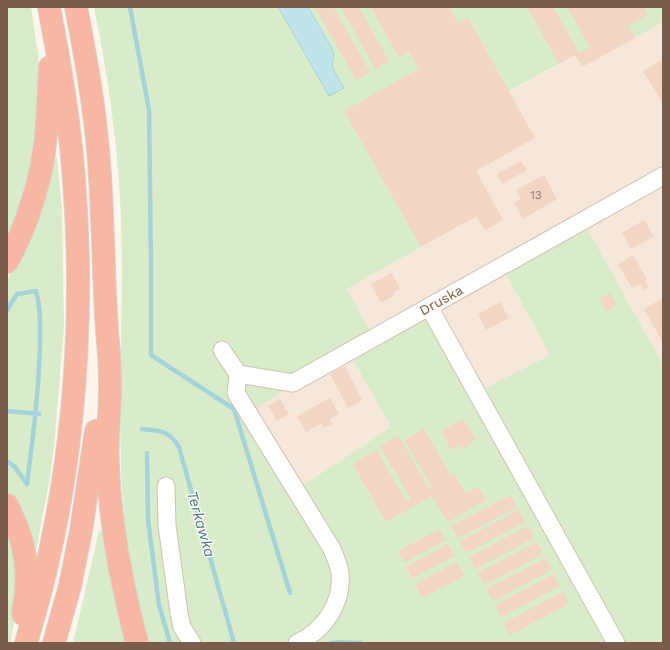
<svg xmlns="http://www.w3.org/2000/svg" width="670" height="650" viewBox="0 0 670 650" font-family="'Work Sans',sans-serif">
	<rect width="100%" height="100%" fill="#fdf6ec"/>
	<path fill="#f5e8da" d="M663,22v147l-292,164 -24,-44 130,-73 26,4 -27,-49 33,-79 66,-37 7,12z
		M663,183v182l-77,-139z
		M505,272l45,83 -99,121 -19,-164z
		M352,358l39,69 -95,63 -48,-77 37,-25z"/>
	<path fill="#d8ecc9" d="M7,7h24l7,47 2,33 -7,83 -26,75z
		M94,7h184l51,89 14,-9 -11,-20 2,-15 -26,-45h355v15l-81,45 -7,-12 -66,36 -33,80 27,49 -18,10 -9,-14 -129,73 24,44 -122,80 47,77 95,-63 -39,-69 80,-46 45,81 73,-38 -45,-83 81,-46 77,139v278h-516c-6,-29 -15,-59 -19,-88 -15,-111 -3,-223 -7,-334 -2,-72 -13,-144 -27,-214z
		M57,157l5,55 2,114 -9,110 -5,41 -16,85 -19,-60 -8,-11v-210l19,-39 25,-77 4,-7z
		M7,525l11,46 -2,43 -6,29h-3z
		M99,531l6,1 21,111h-53z"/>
	<path fill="#bfe3e8" stroke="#a5d3da" d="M278,7h30l26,45 -2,15 12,21 -15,8z"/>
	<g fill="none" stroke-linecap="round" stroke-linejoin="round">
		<path stroke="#a5d3da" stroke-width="4.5" d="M130,7l19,103 2,151v94l83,54 56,184
			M7,310l10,-16 19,-3c5,17 4,34 4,52 -1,47 -7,94 -13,141l-12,-17 -8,-6
			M7,411l32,3
			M142,429c19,2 26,1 37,18l55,196
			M147,453l1,67 11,85 11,38
			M331,643l8,-1 22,1"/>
	</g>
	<path fill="#f3d5c3" d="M315,7h18l37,65 -14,8z
		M341,7h18l30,54 -14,8z
		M371,7h78l9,17 10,-6 67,120 -59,33 27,49 -18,10 -8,-14 -56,31 -77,-136 74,-42 -9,-18 -10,6z
		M527,7h26l26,46 11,-6 -23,-40h77l4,8 -20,11 7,12 -53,29 -7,-12 -16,9z
		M663,59v45l-20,-33z
		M521,161l6,9 -25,14 -5,-10z
		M544,175l13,24 -34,20 -9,-17 7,-3 -5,-9z
		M644,220l10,16 -23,13 -9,-16z
		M633,255l14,24 -2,2 4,6 -5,3 -4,-6 -8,4 -14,-24z
		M392,273l8,16 -7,4 1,3 -13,7 -10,-19z
		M610,293l7,12 -10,7 -8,-13z
		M663,298v45l-19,-34z
		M500,302l9,16 -23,12 -8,-16z
		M345,366l17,34 -14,8 -18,-34z
		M330,398l9,16 -10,5 3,5 -8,4 -2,-5 -16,9 -9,-16z
		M280,399l9,15 -12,7 -9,-15z
		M463,419l13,20 -8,5 1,3 -7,3 -2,-5 -9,5 -10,-19z
		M424,429l27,47 3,-2 12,19 12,-6 8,13 -38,22 -16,-26 -46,26 -33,-58 24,-14 29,52 5,-3 -31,-53 18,-11 31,54 3,-2 -28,-47z
		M511,495l6,12 -59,31 -7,-12z
		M519,510l6,12 -59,31 -6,-12z
		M528,526l6,12 -59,31 -6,-12z
		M440,529l6,11 -42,23 -6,-12z
		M537,542l6,12 -59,31 -7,-12z
		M448,544l7,12 -43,22 -6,-11z
		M546,558l6,12 -59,31 -7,-12z
		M457,562l7,14 -42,22 -7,-14z
		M554,574l6,12 -59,31 -6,-12z
		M563,592l6,12 -59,31 -6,-12z"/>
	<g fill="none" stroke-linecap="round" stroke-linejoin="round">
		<defs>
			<path id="minor" d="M429,307l187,336
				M222,350l16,24 55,9 370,-207
				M238,374l-2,19 96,156c3,8 7,16 8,24 3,30 -16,58 -43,70
				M166,486l1,39 12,88 3,14 10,16"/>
			<path id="highway" d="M76,7c9,47 18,95 22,143 5,55 5,110 8,164 1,22 4,43 4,65 1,28 -4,58 -2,86 2,62 14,119 29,178
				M7,262c15,-27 26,-58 33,-88 8,-35 8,-71 10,-107
				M7,505c20,39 23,66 16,109
				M26,643c46,-149 60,-308 48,-463 -4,-58 -14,-116 -25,-173
				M54,643l16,-57 11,-55 15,-100"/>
		</defs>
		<use href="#minor" stroke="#d1beb0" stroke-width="19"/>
		<use href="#highway" stroke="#dad1cd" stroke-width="24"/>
		<use href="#minor" stroke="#fff" stroke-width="17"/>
		<use href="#highway" stroke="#f7b7a3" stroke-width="22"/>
	</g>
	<g text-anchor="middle" stroke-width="3" stroke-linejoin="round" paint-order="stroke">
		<g font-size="12" fill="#987a6a">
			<text x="536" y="199">13</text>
		</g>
		<g font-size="14" fill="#7a5c4d" stroke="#fffaf3">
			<text transform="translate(441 300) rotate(-29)" y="5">Druska</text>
		</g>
		<g font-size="15" font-style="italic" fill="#437c86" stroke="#fffaf3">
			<text transform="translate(201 524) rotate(74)" y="5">Terkawka</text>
		</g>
	</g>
	<rect width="670" height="650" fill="none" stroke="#7a5c4d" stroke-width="16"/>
</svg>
